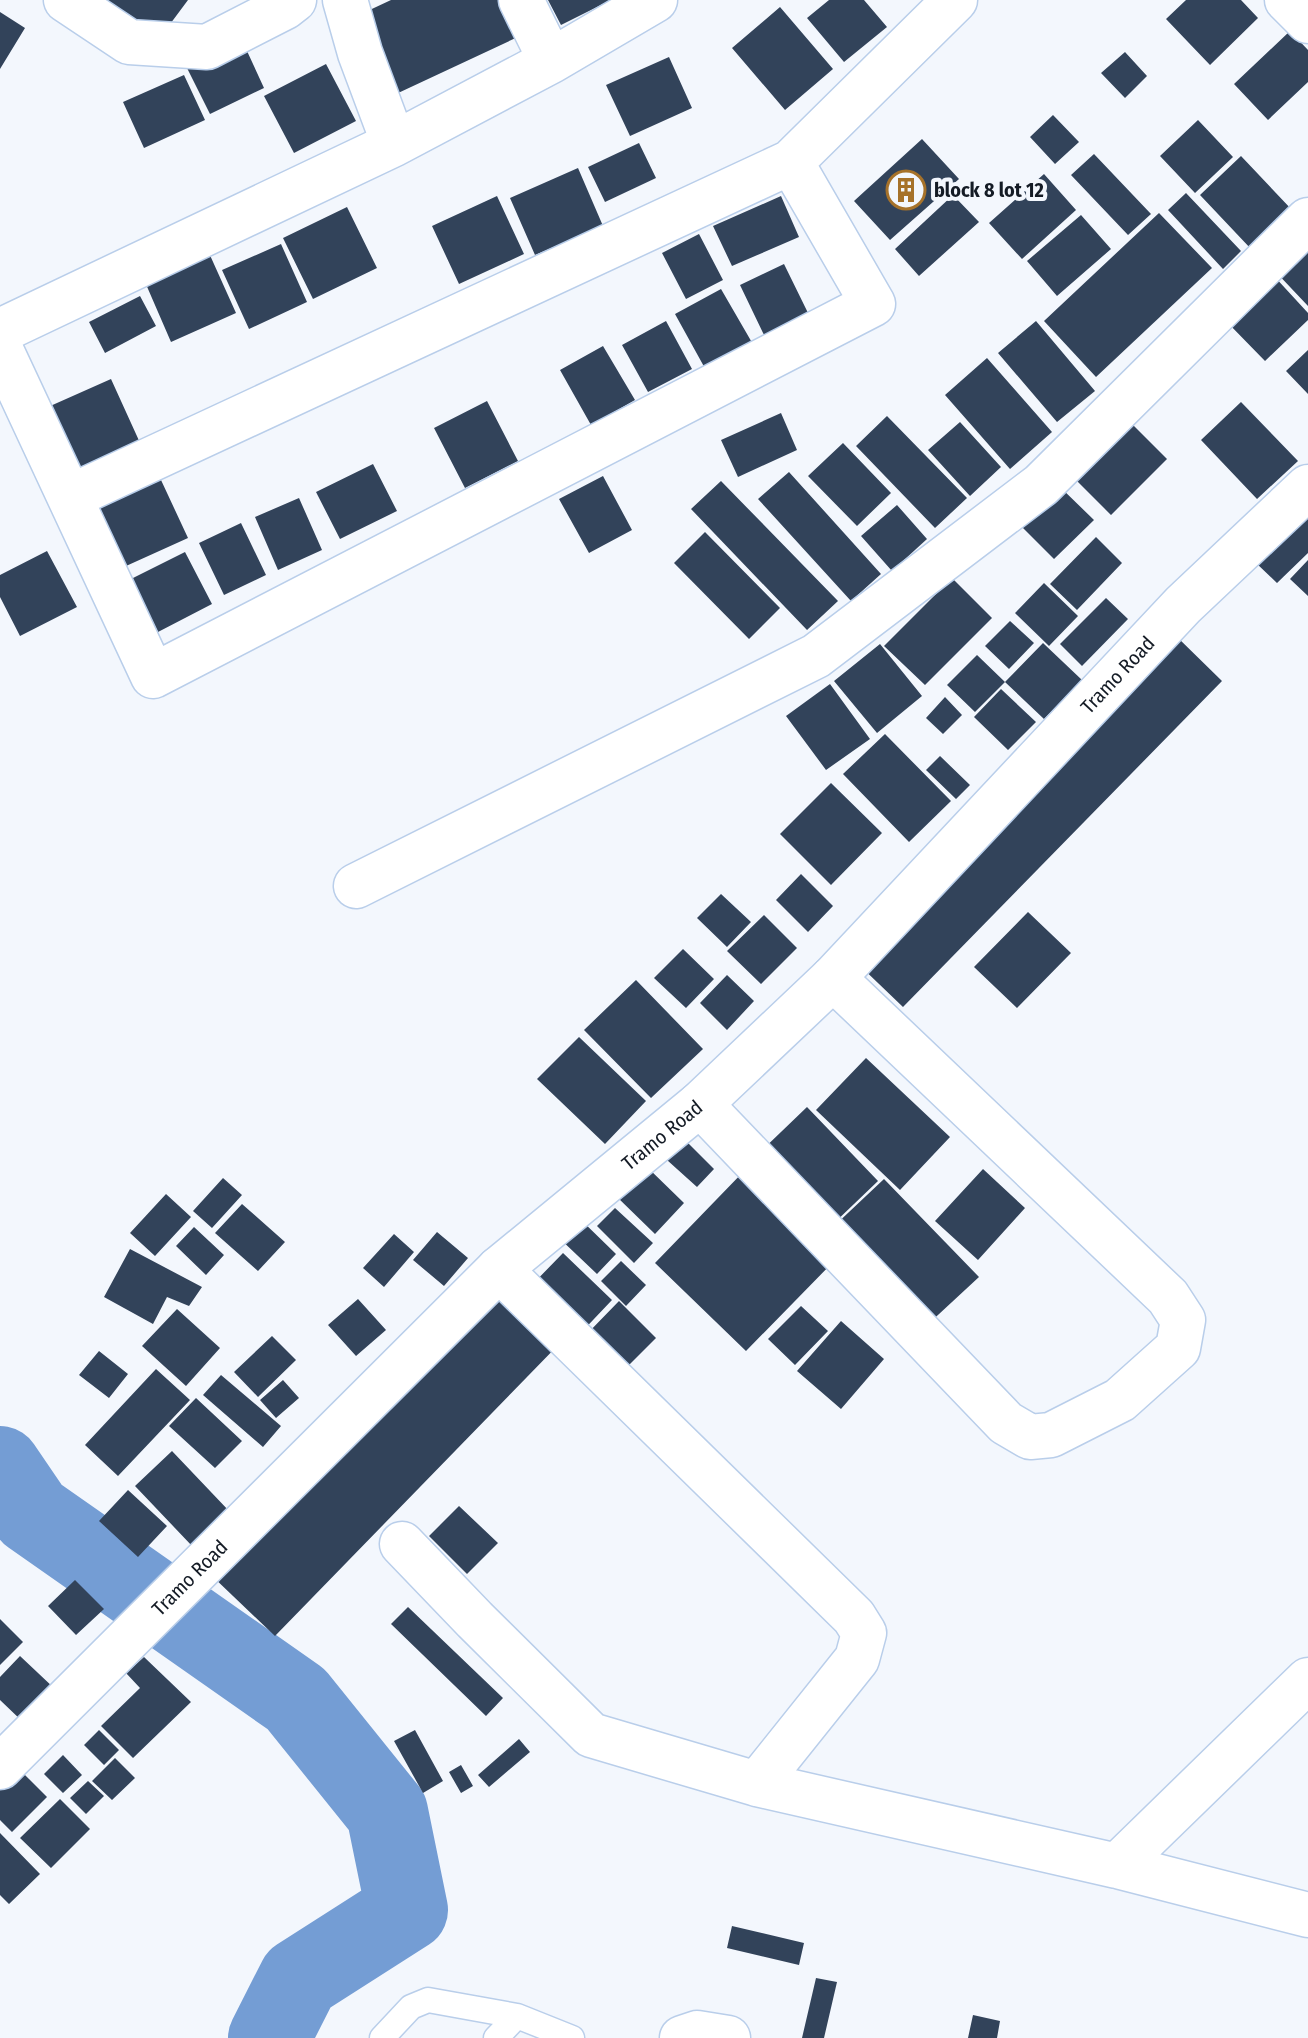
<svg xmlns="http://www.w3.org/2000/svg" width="1308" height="2038" viewBox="0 0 1308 2038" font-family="'Fira Sans Condensed',sans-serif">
	<rect width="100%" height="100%" fill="#f3f7fd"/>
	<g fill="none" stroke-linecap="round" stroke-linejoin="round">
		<path stroke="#749dd4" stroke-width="82" d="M0,1467l32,47 264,185 91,113 20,98 -108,69 -30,59"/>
	</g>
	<path fill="#32435a" d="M96,0h92l-32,43z
		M391,0h112l17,36 -124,58 -37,-79z
		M548,0h63l-50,25z
		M829,0h35l23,27 -43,35 -37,-44z
		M1186,0h55l17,18 -48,47 -44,-46z
		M780,7l53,62 -48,41 -53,-62z
		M0,12l25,16 -25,41z
		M1290,31l18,19v32l-40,38 -34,-36z
		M241,38l23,50 -54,26 -25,-50z
		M1125,52l22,24 -22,22 -24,-25z
		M669,57l23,51 -62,28 -24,-51z
		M326,64l30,57 -62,32 -30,-57z
		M184,75l21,45 -61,28 -21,-46z
		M1053,115l26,27 -24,22 -25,-27z
		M1198,120l35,37 -38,36 -35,-37z
		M922,139l37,40 -69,61 -36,-39z
		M639,143l17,35 -51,24 -17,-35z
		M1094,154l57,60 -23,21 -57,-60z
		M1241,156l52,55 -41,39 -52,-55z
		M578,168l25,58 -68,29 -25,-57z
		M1044,174l32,36 -54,49 -33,-36z
		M1186,193l55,58 -18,18 -55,-59z
		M953,195l26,27 -60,54 -24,-27z
		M497,196l27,58 -65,30 -27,-58z
		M781,196l18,41 -67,29 -19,-40z
		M347,207l30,61 -64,31 -30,-61z
		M1159,213l53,55 -116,109 -52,-56z
		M1081,215l30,34 -54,47 -30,-35z
		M699,234l24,46 -37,19 -24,-46z
		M1308,236v70l-35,-37z
		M281,244l26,58 -58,27 -27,-59z
		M209,253l27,60 -65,29 -26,-60z
		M784,264l25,51 -44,22 -25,-52z
		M1273,275l35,38v7l-43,41 -40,-41z
		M721,289l33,57 -47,26 -32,-58z
		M140,296l16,30 -51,27 -16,-31z
		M666,321l26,48 -44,23 -26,-47z
		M1036,321l59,70 -38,31 -59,-69z
		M603,346l32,54 -44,25 -31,-55z
		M1308,350v44l-22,-23z
		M987,358l65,74 -42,37 -65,-74z
		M111,379l30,66 -63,28 -30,-66z
		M487,401l31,60 -53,27 -31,-60z
		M1241,402l57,59 -41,38 -56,-59z
		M1118,410l49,49 -56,56 -48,-48z
		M781,413l16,37 -59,27 -17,-37z
		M887,416l80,82 -32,30 -79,-82z
		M960,422l41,45 -31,29 -42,-46z
		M843,443l48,50 -34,33 -49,-50z
		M373,464l24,47 -57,28 -24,-47z
		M789,472l92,102 -30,27 -93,-102z
		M603,476l29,54 -43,23 -30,-54z
		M161,480l27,58 -73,33 -27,-58z
		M721,481l117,120 -31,29 -116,-121z
		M1057,484l37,36 -40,39 -36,-36z
		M299,498l23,52 -44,20 -23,-53z
		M897,505l30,34 -35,32 -31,-35z
		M1308,511v42l-31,30 -22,-21z
		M241,523l25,52 -42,20 -25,-52z
		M705,532l75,76 -31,31 -75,-76z
		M1096,537l26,26 -45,47 -27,-26z
		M47,551l30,56 -57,29 -20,-39v-22z
		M185,552l27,52 -54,28 -27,-53z
		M1308,560v36l-18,-17z
		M952,578l40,40 -67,67 -41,-39z
		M1044,583l34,33 -29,30 -34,-33z
		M1106,598l22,21 -46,47 -22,-22z
		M1010,621l24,22 -25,26 -24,-23z
		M1174,634l48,47 -319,326 -49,-47z
		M1043,643l39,37 -38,39 -39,-37z
		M880,644l42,52 -45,37 -43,-52z
		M977,655l28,27 -30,30 -28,-27z
		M830,684l40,55 -44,31 -40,-54z
		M1001,689l35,33 -28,28 -34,-33z
		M945,697l17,18 -19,19 -17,-16z
		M885,734l66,67 -42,41 -66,-68z
		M940,756l30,29 -14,14 -30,-29z
		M831,783l51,50 -51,52 -51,-51z
		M801,874l32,32 -25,26 -32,-32z
		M721,894l30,28 -24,25 -30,-29z
		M1028,912l43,41 -54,55 -43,-41z
		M764,915l33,33 -36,36 -34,-33z
		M683,949l31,30 -28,29 -32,-30z
		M727,975l27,26 -27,29 -27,-27z
		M636,980l67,69 -52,49 -67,-68z
		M579,1037l67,64 -41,43 -68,-65z
		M866,1058l84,79 -50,53 -84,-80z
		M807,1107l71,74 -48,46 -71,-74z
		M686,1141l28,28 -17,18 -30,-27z
		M646,1166l38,37 -29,31 -39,-38z
		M746,1169l92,88 -92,94 -91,-88z
		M983,1169l42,39 -47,52 -43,-39z
		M223,1178l19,17 -30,33 -19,-17z
		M884,1179l95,98 -54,50 -94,-98z
		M166,1194l25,23 -36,39 -25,-23z
		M242,1204l43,38 -27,29 -43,-38z
		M615,1208l38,35 -19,20 -37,-37z
		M577,1216l39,38 -19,20 -40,-38z
		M194,1227l30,28 -18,20 -30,-29z
		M437,1232l31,26 -24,28 -31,-26z
		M394,1234l20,18 -30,35 -21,-19z
		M130,1249l72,38 -13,19 -22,-9 -14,27 -49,-27z
		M563,1253l49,47 -37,39 -49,-48z
		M621,1261l25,24 -20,21 -25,-25z
		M500,1277l64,62 -289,297 -65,-62z
		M358,1299l28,31 -30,26 -28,-31z
		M619,1301l37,37 -35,35 -37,-36z
		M801,1306l27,25 -33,34 -27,-26z
		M177,1309l43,39 -34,38 -44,-40z
		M841,1321l43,38 -43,50 -44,-38z
		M272,1336l24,24 -38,37 -24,-25z
		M99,1351l29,23 -19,24 -30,-23z
		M156,1369l34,31 -72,76 -33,-31z
		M221,1375l60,51 -18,21 -60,-52z
		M283,1380l16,18 -23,20 -16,-18z
		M196,1398l46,43 -27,27 -46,-42z
		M172,1451l58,61 -37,35 -58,-61z
		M128,1490l39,36 -29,31 -39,-36z
		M459,1506l39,37 -31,31 -38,-38z
		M75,1580l29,29 -28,26 -28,-29z
		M408,1607l95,91 -17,18 -95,-92z
		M0,1619l23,23 -23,23z
		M20,1656l35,33 -32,33 -23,-22v-23z
		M144,1657l47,45 -58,56 -32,-32 39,-38 -14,-15z
		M99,1730l20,20 -15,15 -20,-20z
		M415,1730l28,51 -20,12 -29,-52z
		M519,1739l11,13 -41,35 -11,-12z
		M63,1755l19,20 -19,18 -19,-19z
		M115,1758l20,20 -23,22 -20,-19z
		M461,1765l12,21 -12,7 -12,-21z
		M20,1770l27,27 -35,35 -12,-12v-30z
		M88,1781l16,15 -18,18 -16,-16z
		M60,1799l30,30 -39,39 -31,-30z
		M0,1833l40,41 -31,30 -9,-9z
		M732,1926l72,17 -5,22 -72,-17z
		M816,1978l21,4 -13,56h-22z
		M973,2015l27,6 -3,17h-29z"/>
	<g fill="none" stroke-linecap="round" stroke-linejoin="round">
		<defs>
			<path id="service" d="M382,2038l29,-31 17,-7 89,16 55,22
				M496,2038l21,-22"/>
			<path id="minor" d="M66,0l63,42 78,5 78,-40 9,-7
				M345,0l15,53 34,91
				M521,0l30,61
				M0,331l394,-187 157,-83 104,-61
				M0,348l153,328 720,-372 -82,-142
				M70,497l721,-335 164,-162
				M356,886l460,-230 225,-171 267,-265
				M700,1104l306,319 24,14 21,-2 69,-35 58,-52 5,-28 -15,-23 -335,-319
				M499,1269l355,348 10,16 -7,26 -100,125
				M402,1544l73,76 116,115 166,49 360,82 191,49
				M1117,1866l191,-186
				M682,2038l15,-5 31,5"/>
			<g id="tertiary">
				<path d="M1287,0l21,21"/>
				<path id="s1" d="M0,1767l499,-498 201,-165 133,-126 350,-373 125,-118"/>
			</g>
		</defs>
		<use href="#service" stroke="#b9ceea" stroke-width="27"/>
		<use href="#minor" stroke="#b9ceea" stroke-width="47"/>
		<use href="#tertiary" stroke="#b9ceea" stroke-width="47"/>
		<use href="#service" stroke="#fff" stroke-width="24"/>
		<use href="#minor" stroke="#fff" stroke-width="44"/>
		<use href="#tertiary" stroke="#fff" stroke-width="44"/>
	</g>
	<defs>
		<symbol id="building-ring" viewBox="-11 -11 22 22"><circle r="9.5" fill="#f3f7fd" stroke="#a6722a" stroke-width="1.5"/><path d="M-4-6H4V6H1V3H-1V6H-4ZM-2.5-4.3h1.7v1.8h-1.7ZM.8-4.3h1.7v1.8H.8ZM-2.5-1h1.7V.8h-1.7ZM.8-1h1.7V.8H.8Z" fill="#a6722a"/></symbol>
	</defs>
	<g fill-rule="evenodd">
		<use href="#building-ring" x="884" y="168" width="44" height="44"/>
	</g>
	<g text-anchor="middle" stroke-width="8" stroke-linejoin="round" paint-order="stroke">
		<g font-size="20" font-weight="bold" fill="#141b25" stroke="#f3f7fd" text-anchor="start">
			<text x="934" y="197">block 8 lot 12</text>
		</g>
		<g font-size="20" fill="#141b25" stroke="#f3f7fd">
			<text dy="7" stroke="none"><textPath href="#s1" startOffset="1564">Tramo Road</textPath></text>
			<text dy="7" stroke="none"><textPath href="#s1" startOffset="916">Tramo Road</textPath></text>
			<text dy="7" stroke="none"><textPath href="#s1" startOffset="268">Tramo Road</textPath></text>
		</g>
	</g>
</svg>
